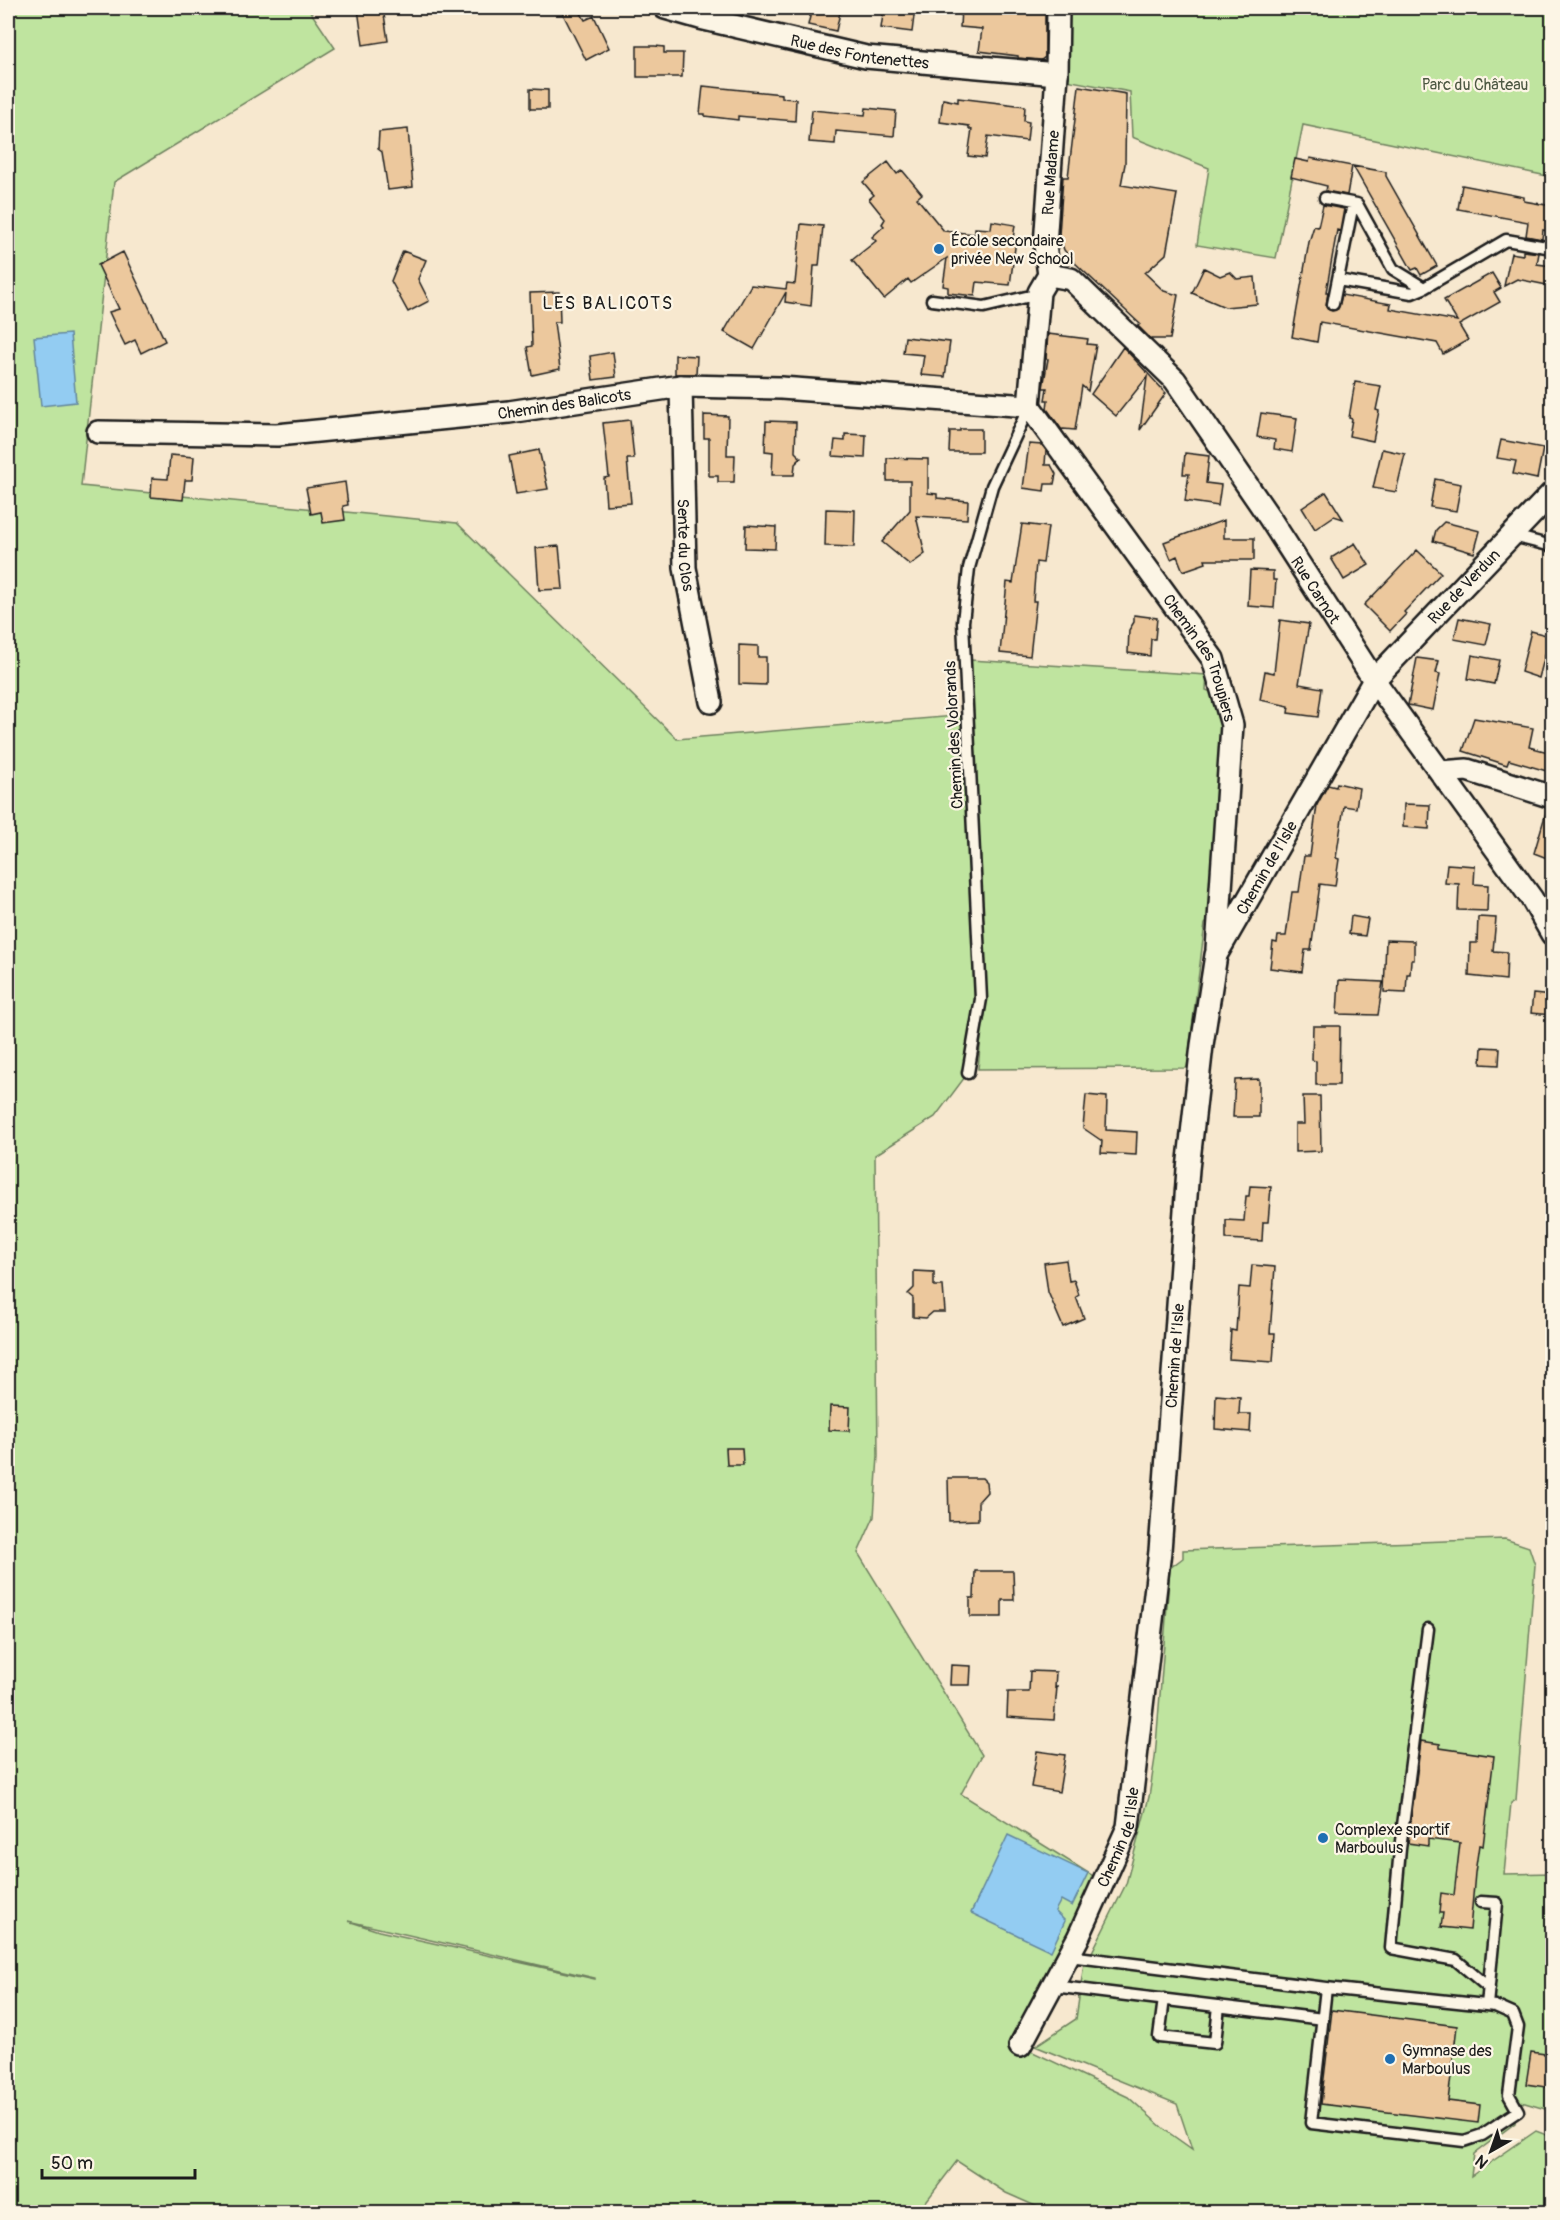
<svg xmlns="http://www.w3.org/2000/svg" width="1560" height="2220" viewBox="0 0 1560 2220" font-family="Pangolin,sans-serif">
	<rect width="100%" height="100%" fill="#f7e8cf"/>
	<filter id="ink" filterUnits="userSpaceOnUse"><feTurbulence type="fractalNoise" baseFrequency=".0167" numOctaves="2"/><feDisplacementMap in="SourceGraphic" scale="12" xChannelSelector="R" yChannelSelector="G"/><feConvolveMatrix kernelMatrix="1 2 1 2 8 2 1 2 1" color-interpolation-filters="sRGB"/></filter>
	<g filter="url(#ink)">
		<path fill="#bfe49f" stroke="#6e805e" stroke-width="1.5" fill-rule="evenodd" d="M8,8h300l27,40 -221,134 -33,304 376,37 220,216 291,-24 12,276 -12,82 -33,44 -60,38 3,301 -4,61 -16,36 124,202 -21,39 142,88 -83,164 108,51 37,33 27,19 -15,-45 -142,-58 41,-27 8,-56 7,-9 35,-70 23,-87 6,-39 15,-190 13,-10v-8l322,-11 24,8 6,18 -19,235 -5,3 -7,71 48,-1v238l-34,-10 -3,22 -41,31 -3,22 65,-45 16,6v75h-503l-43,-19 -49,-32 -39,51h-910zM348,1921l247,57v1l-216,-48z
			M1066,8h486v169l-249,-52 -27,133 -79,-13 12,-77 -77,-31 -2,-45 -64,-12z
			M970,660l237,15 -1,15 8,3 10,28 -12,196 -7,7 -18,144 -209,1 7,-76z"/>
		<path fill="#93ccf2" stroke="#63869c" stroke-width="1.5" d="M70,334l6,68 -35,4 -7,-69z
			M1008,1835l80,38 -16,33 -11,-6 -6,11 10,10 -14,30 -80,-38z"/>
		<path fill="#ecc89d" stroke="#1c1c1c" stroke-width="1.5" d="M361,8h22l5,33 -25,4 -5,-36h3z
			M560,8h18l7,12 9,-4 15,32 -23,12z
			M812,8h29l-5,23 -28,-6z
			M884,8h31l-3,24 -31,-4z
			M961,8h84v49l-4,3 -23,-2v-2l-39,-5 3,-22 -22,-2z
			M637,46h18l9,1v6h19l-1,24h-45z
			M703,86l79,8v4l14,1 -1,22 -57,-5v4l-33,-4v-2h-5z
			M1079,86l47,8 -1,70 -4,21 56,9 -11,60 -21,19 19,18 14,4 -8,44h-19l-13,-13 2,-2 -66,-62 -10,-12 -5,-15 4,-58h5z
			M530,89l18,1v19h-18z
			M958,98l67,8 -1,15 5,1 -2,19 -39,-5 -3,22 -17,-2 4,-27h-3v-3l-29,-4 3,-23 15,3z
			M866,108l30,3 -2,25 -58,-5 -1,13 -26,-2 3,-32 53,5z
			M408,129l5,58 -25,3 -6,-38 -4,-3 1,-17z
			M1310,158l42,8 -5,29 -21,-4 1,-5 -36,-9 4,-18 14,3z
			M888,162l9,12 5,-4 20,24 -5,4 27,33 31,3v-6l16,1 1,-8 23,4 -2,14 3,1 -6,45 -33,-3 -2,14 -27,-3v-6l-5,-1 4,-28 -36,25 -3,-4 -24,20 -32,-39 24,-19 -4,-4 12,-11 -2,-2 3,-5 -16,-20 5,-4 -11,-13z
			M1353,166l33,6v4l51,90 -16,9 -4,-7 -5,2z
			M1462,185l62,12v4l28,5v26l-9,-2 -1,9 -16,-3 2,-14 -70,-13z
			M1323,205l21,4 -4,22 -3,-1 -11,62h2l-2,14 3,4 3,1 6,-2 4,-14 49,9 -1,5 67,12 -13,-21 48,-27 9,15 -7,4 6,10 -41,23 9,15 -25,14 -6,-11 -117,-21 -3,20 -25,-5 17,-95 5,-16 4,1z
			M801,224l22,2 -4,40h-5l-3,40 -26,-4 1,-10 -32,57 -30,-17 27,-47 35,4 1,-6 8,1z
			M403,251l23,9 -8,19 11,22 -21,11 -17,-31z
			M1523,251l16,2 -2,11 15,2v20l-35,-7 -13,7 7,-33 12,2z
			M123,252l42,89 -24,12 -6,-13 -10,5 -9,-18 -7,-15 10,-3 -21,-44z
			M1204,268l16,8 10,-4 7,7 18,-2 2,27 -32,3 -33,-14z
			M559,292l1,30h-6l6,47 -28,6 -5,-28 5,-1 -2,-53z
			M1048,334l40,5 -1,5 9,1 -8,46 -6,-5 -7,44 -12,-1 -1,1 -15,-21 1,-9h-3l2,-12h-4l5,-29h-2z
			M905,337l45,5 -5,35 -24,-2 3,-20 -21,-2z
			M1123,347l43,46 -26,37 7,-53 -31,39 -25,-22z
			M613,352l3,25 -23,3 -3,-24z
			M675,355l22,1 -1,18h-21z
			M1355,382l26,4 -5,24 3,1 -6,30 -24,-5 3,-17 -3,-1z
			M1261,413l36,5 -5,34 -18,-3 1,-9 -18,-3z
			M704,415l24,1 -1,39h8l-1,27h-16v-6h-9v-38h-5z
			M630,420l4,39h-7l4,44 -25,2 -2,-27 5,-1 -6,-54z
			M766,421l30,1 -1,30 6,6 -6,6 -1,11h-22l1,-23 -8,-1z
			M960,429h21v23h-32l1,-21h10z
			M845,434l21,1 -1,23 -32,-2 2,-16 10,1z
			M1501,440l42,8 -6,31 -24,-5 3,-13 -19,-3z
			M1029,444l13,1 4,5 -1,15h6l5,9 -2,10h-9l-1,7 -21,-3z
			M1382,449l23,5 -9,38 -23,-4z
			M539,450l9,39 -32,5 -7,-38z
			M1185,453l24,3 -3,27 15,2 -3,21 -33,-5 4,-27h-6z
			M170,455l24,2 -2,23h-7l-2,20 -32,-3 1,-19 16,1z
			M887,458l41,1v34l9,1v4l31,3 -1,18 -51,-3 9,38 -15,11 -28,-23 28,-32v-29h-23z
			M1435,479l26,5 -5,27 -26,-4z
			M345,482l3,23 -5,1 2,14 -22,3 -2,-11 -10,2 -5,-26z
			M1326,492l17,27 -9,-3 -19,13 -13,-21z
			M826,509l29,1 -1,37 -29,-1z
			M1224,520v18h30v22h-49l1,3 -23,8 -6,-15 -6,3 -7,-17z
			M1444,522l36,9 -6,22 -41,-12 3,-11z
			M1022,524l26,3 -5,36 -7,-1 -3,39h3l-6,55 -30,-3 7,-71 6,1z
			M746,525l30,2 -1,22 -30,-1z
			M1355,543l14,22 -25,15 -13,-22z
			M559,546l4,43 -24,1 -3,-42z
			M1417,550l24,23 -37,39 2,2 -16,17 -26,-26z
			M1250,570l23,1v9h3l-2,28 -26,-2z
			M1134,615l23,3 -2,21h-4l-1,17 -22,-3 1,-23 5,-8z
			M1459,618l32,6 -5,21 -32,-6z
			M1280,620l29,4 -10,60 23,4 -4,29 -30,-4 1,-7 -29,-6 5,-29 9,2z
			M1531,631l19,5 -11,42 -18,-6z
			M739,645l19,1v11h8v28l-27,-1z
			M1472,655l27,5 -5,24 -26,-5z
			M1417,658l22,3 -3,12 4,1 -7,36 -25,-5z
			M1474,718l59,10 -4,19 23,6 -2,19 -41,-12 -2,5 -44,-14z
			M1337,783l22,5 -3,20 -12,-2 -8,52 3,1 -4,27 -15,-2 -9,66h-6l-3,22 -32,-4 3,-26 4,1 1,-7h8l6,-44h7l5,-36h6l7,-51 11,-20 8,2z
			M1404,804l26,1 -1,24 -26,-2z
			M1547,809h5v51l-18,-7z
			M1447,864l28,2 -1,18 14,1 -1,26 -29,-1 1,-26 -14,-1z
			M1351,916l17,3 -3,17 -16,-2z
			M1478,917l18,1 -3,33 14,1 -1,28 -37,-4 1,-33h7z
			M1386,940l28,1v19h-3l-1,14h-3l-1,19 -22,-1z
			M1339,980l44,2 -5,33 -41,-1z
			M1533,994l19,2v19l-21,-2z
			M1313,1026h27l-1,59h-23v-24l-4,-1z
			M1482,1047l18,1 -1,17 -18,-1z
			M1259,1079v38h-26l2,-37z
			M1086,1095l21,2 -1,33 31,2 -1,23 -35,-2 1,-12 -19,-13z
			M1303,1096h17l1,55 -26,1v-28h9z
			M1250,1186l21,1 -3,35h-5l-1,19 -36,-2v-19l18,1 2,-25h3z
			M1066,1260l3,21 5,-1 5,15 -3,2 8,21 -21,9 -15,-35 -4,-29z
			M1252,1265l23,2 -5,66h5l-2,29 -44,-3 2,-29 5,1 3,-44 11,1z
			M914,1271l20,1v14h9l2,26h-12l-7,6 -13,-1v-19l-5,-4 6,-6z
			M1216,1395l24,2 -1,17h12l-1,18 -35,-3z
			M830,1406l20,1 -1,24 -20,-1z
			M726,1448h16l1,17h-16z
			M948,1478h34l4,4 1,10 -9,10v18l-29,1z
			M975,1571h38l1,29h-12v17h-32v-19h4z
			M951,1665l20,1 -1,19h-20z
			M1030,1671l26,1 -1,16 2,-1 -3,33 -47,-3 1,-25h21z
			M1421,1741l19,3v4l54,8 -11,90 -4,-1 -4,28 -5,57 -29,-3 2,-14h-4l2,-20 13,2 6,-52 -32,-4v7l-20,-3z
			M1037,1751l28,4 -6,37 -28,-5z
			M1332,2010l125,16 -9,75 32,4 -2,18 -157,-19z
			M1531,2052l21,3v33l-26,-4z"/>
		<g fill="none" stroke-linecap="round" stroke-linejoin="round">
			<defs>
				<path id="lane" d="M1325,198l32,6 36,65 31,19 82,-48 46,8
					M1338,280l74,13 12,-5
					M932,300l52,7 42,-10h12
					M1333,304l20,-100
					M1513,536l39,10
					M968,1073l13,-74 -18,-377 6,-54 23,-82 37,-79
					M1428,1629l-28,220 -9,99 65,12 33,28
					M1481,1902l16,1 -10,102
					M1069,1956l257,32 169,18 18,8 5,13 -9,68 9,16 -36,24 -18,6 -153,-18 15,-135
					M1053,1986l270,33
					M1164,1999l-5,38 56,6 4,-37"/>
				<g id="street">
					<path id="s1" d="M665,8l35,10 166,39 191,17"/>
					<path id="s2" d="M1049,275l22,4 104,101 94,137 105,163 158,219 20,35"/>
					<path id="s3" d="M681,386l4,182 26,134"/>
					<path id="s4" d="M1029,406l184,253 19,66 -15,224"/>
					<path id="s5" d="M1029,406l10,-114 10,-17 -4,-30 12,-171 1,-66"/>
					<path id="s6" d="M98,432l179,3 232,-23 172,-26 100,2 248,18"/>
					<path d="M1441,772l26,-2 85,27"/>
					<path id="s7" d="M1020,2046l58,-108 50,-111 32,-276 28,-382 14,-124 14,-90 158,-275 178,-187"/>
				</g>
			</defs>
			<use href="#lane" stroke="#1c1c1c" stroke-width="15"/>
			<use href="#street" stroke="#1c1c1c" stroke-width="26"/>
			<use href="#lane" stroke="#fcf5e5" stroke-width="10"/>
			<use href="#street" stroke="#fcf5e5" stroke-width="21"/>
		</g>
	</g>
	<g fill="#1f6fb2" stroke="#fcf5e5" stroke-width="2">
		<circle cx="939" cy="249" r="6"/>
		<circle cx="1323" cy="1838" r="6"/>
		<circle cx="1390" cy="2059" r="6"/>
	</g>
	<g text-anchor="middle" stroke-width="4.5" stroke-linejoin="round" paint-order="stroke">
		<g font-size="16" fill="#1c1c1c" stroke="#fcf5e5">
			<text dy="6" stroke="none"><textPath href="#s1" startOffset="200">Rue des Fontenettes</textPath></text>
			<text dy="6" stroke="none"><textPath href="#s5" startOffset="237">Rue Madame</textPath></text>
			<text dy="6" stroke="none"><textPath href="#s6" startOffset="468">Chemin des Balicots</textPath></text>
			<text dy="6" stroke="none"><textPath href="#s3" startOffset="159">Sente du Clos</textPath></text>
			<text dy="6" stroke="none"><textPath href="#s7" startOffset="1568">Rue de Verdun</textPath></text>
			<text dy="6" stroke="none"><textPath href="#s2" startOffset="420">Rue Carnot</textPath></text>
			<text dy="6" stroke="none"><textPath href="#s4" startOffset="306">Chemin des Troupiers</textPath></text>
			<text transform="translate(953 735) rotate(-93)" y="6">Chemin des Volorands</text>
			<text dy="6" stroke="none"><textPath href="#s7" startOffset="1222">Chemin de l’Isle</textPath></text>
			<text dy="6" stroke="none"><textPath href="#s7" startOffset="718">Chemin de l’Isle</textPath></text>
			<text dy="6" stroke="none"><textPath href="#s7" startOffset="232">Chemin de l’Isle</textPath></text>
		</g>
		<g font-size="16" fill="#4d5843" stroke="#fcf5e5">
			<text x="1475" y="90">Parc du Château</text>
		</g>
		<g font-size="16" fill="#1c1c1c" stroke="#fcf5e5" text-anchor="start">
			<text x="951" y="246">École secondaire<tspan x="951" dy="18">privée New School</tspan></text>
			<text x="1335" y="1835">Complexe sportif<tspan x="1335" dy="18">Marboulus</tspan></text>
			<text x="1402" y="2056">Gymnase des<tspan x="1402" dy="18">Marboulus</tspan></text>
		</g>
		<g font-size="18" letter-spacing="1.5" fill="#1c1c1c" stroke="#fcf5e5">
			<text x="608" y="309">LES BALICOTS</text>
		</g>
	</g>
	<rect width="1560" height="2220" fill="none" stroke="#fcf5e5" stroke-width="30"/>
	<rect x="15" y="15" width="1530" height="2190" fill="none" stroke="#1c1c1c" stroke-width="2" filter="url(#ink)"/>
	<g transform="translate(1491 2151) rotate(220)" stroke="#fcf5e5" stroke-width="4.5" paint-order="stroke">
	<path d="M0-4.5L10 22L0 15L-10 22Z" fill="#1c1c1c"/>
	<text y="-9" font-size="16" font-weight="bold" text-anchor="middle" fill="#1c1c1c">N</text>
	</g>
	<path d="M42 2169v9h153v-9" fill="none" stroke="#1c1c1c" stroke-width="3"/>
	<text x="51" y="2169" font-size="18" fill="#1c1c1c" stroke="#fcf5e5" stroke-width="4.5" paint-order="stroke">50 m</text>
</svg>
